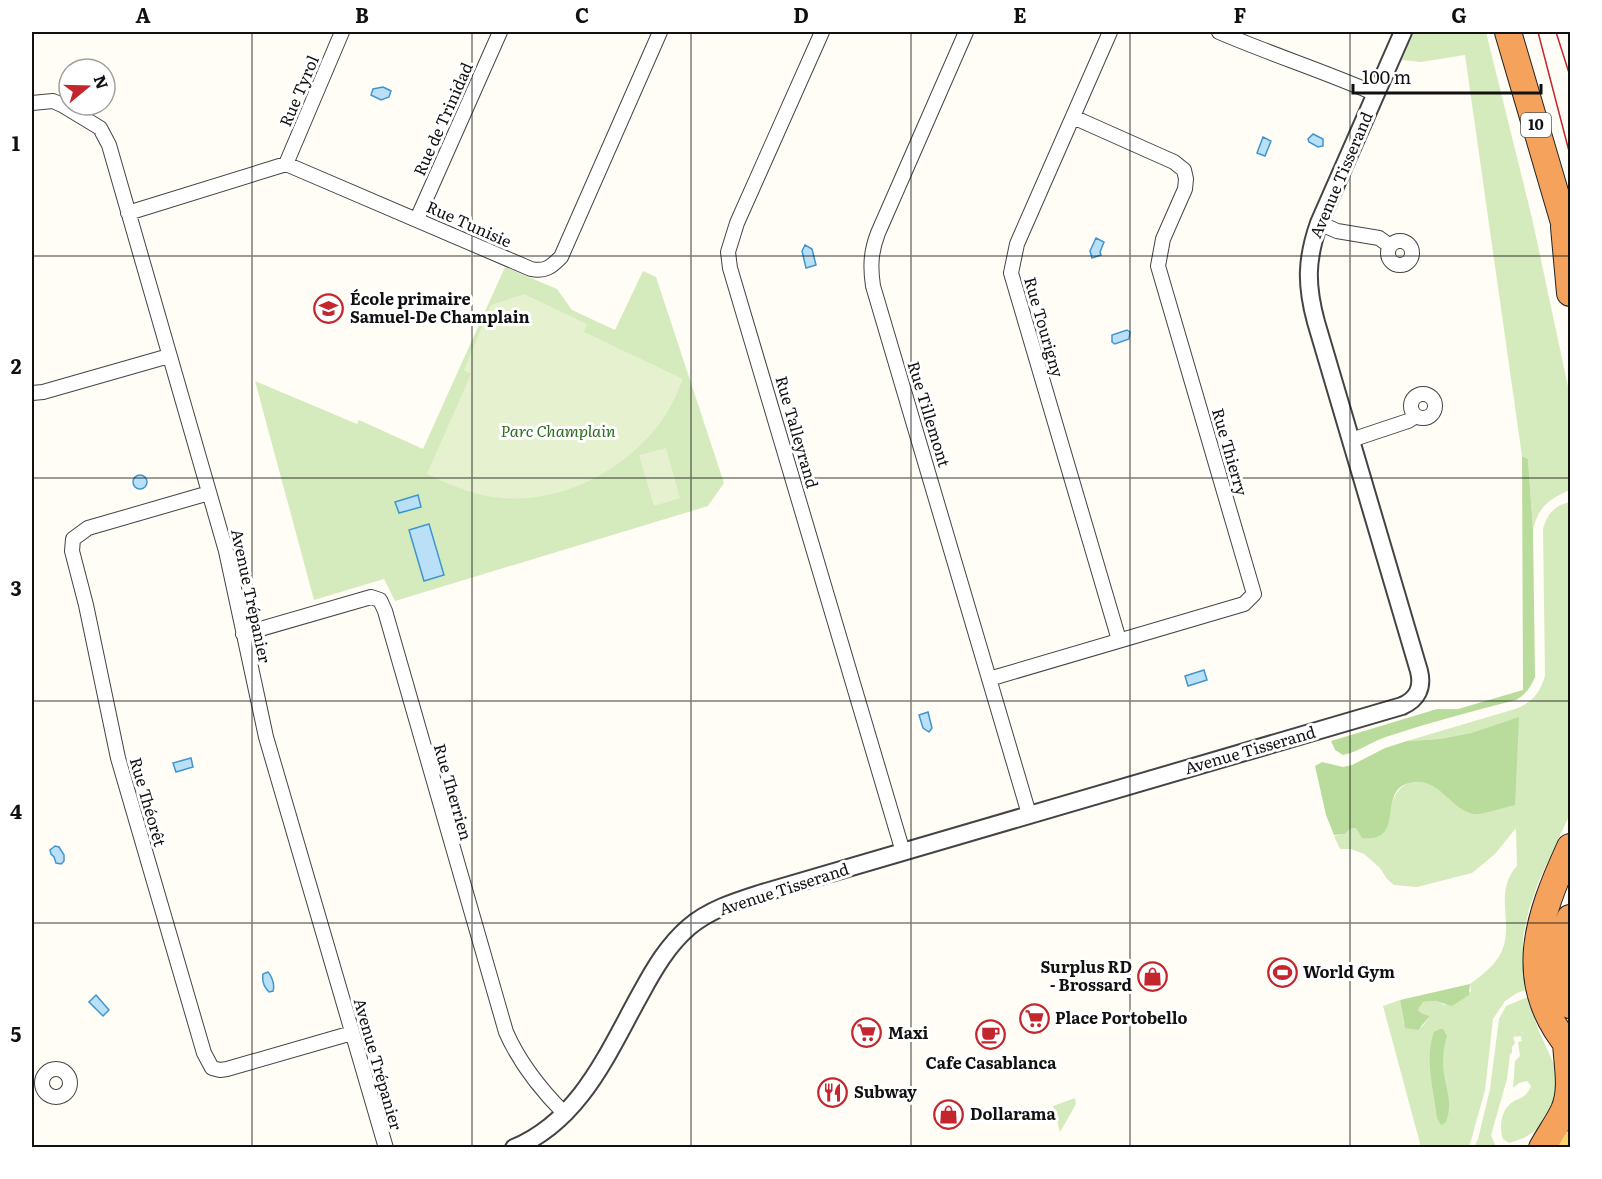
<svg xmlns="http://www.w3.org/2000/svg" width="1602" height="1179" viewBox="0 0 1602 1179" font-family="Literata,serif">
	<rect width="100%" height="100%" fill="#fffdf5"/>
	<path fill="#d5ebbd" d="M1414,32h72l46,186 38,178v94c-22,10 -30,15 -37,39l-5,-70 -6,-3 -57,-401 -44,7 -19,-2z
		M505,267l52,22 15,21 43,20 28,-59 13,6 68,206 -16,23 -313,95 -11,-22 -70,21 -59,-219 102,43 2,-4 64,29z
		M1570,502v312l-32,69 -9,26 -6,28v21l3,32 -9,3 -12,8 -12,18 -8,71 -15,54 -2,3h-47l-38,-141 17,-6 4,24 18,3 8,-11 -9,-3 -3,-3 5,-8 12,-1 10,4 19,-8 7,-6 -1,-7c11,-8 23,-17 30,-29 16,-30 -8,-62 17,-89l-1,-38 -21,26 -23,19 -55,14 -23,-2 -7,-6 -7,-11 -16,-14 -13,-5h-11l-6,-13 11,-2 5,-5 6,-1 34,-17c3,-18 15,-34 36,-29 13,4 25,18 35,26l58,-90 -48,15 -32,6 -32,2 108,-32c17,-6 26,-17 30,-34l-2,-146c4,-15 12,-24 27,-27z
		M1528,997l10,32 19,42 3,17 -16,37 -20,13 -15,5 -6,-4c-4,-10 -2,-27 6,-34 9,-9 15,-3 22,-19l-4,-5 -8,2 -6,5 2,-27 5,-5 -2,-14 4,-1 -1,-5 -8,1 2,6 -3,4v6l-2,1 -3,25 -16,56 5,12 -22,1 4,-9 12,-50 9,-70 7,-13z
		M1075,1098l1,6 -16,28 -7,-26z"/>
	<path fill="#b9dc9c" d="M1522,456l6,3 5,70 2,148c-4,10 -9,17 -19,23 -44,11 -88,23 -130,37 -15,5 -28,15 -43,18l-8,-5 -4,-9 106,-32h21l65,-19z
		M1519,717l-4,88c-10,2 -33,10 -41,9 -24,-4 -35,-39 -65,-31 -33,9 -2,60 -47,55l-6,-10 -6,1 -5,5 -11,1 -8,-20 -11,-49 7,-4 21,5 9,-2 33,-17 22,-7 32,-2 32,-6z
		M1470,984l-1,11 -17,11 -17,-5 -12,1 -5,8 3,3 9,3 -12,14 -13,-2 -5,-28z
		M1440,1029h3l4,7c-3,10 -4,18 -4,29 1,22 11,34 3,57l-5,3 -4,-7c-3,-27 -13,-59 -3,-86z"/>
	<path fill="#e6f2cf" d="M524,294l63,30 -3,8 99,47c-7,17 -14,33 -26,48 -43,53 -115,85 -183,66 -17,-5 -32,-12 -47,-19l44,-100 -7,-4 27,-65z
		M666,448l14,50 -26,8 -15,-51z"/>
	<path fill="#b9e0f7" stroke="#3f96cf" stroke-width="1.5" d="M383,87l8,4 -2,6 -8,3 -10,-5 2,-6z
		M1313,134l10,5v7l-5,1 -9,-5 -1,-3z
		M1263,137l8,4 -6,15 -8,-3z
		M1096,238l8,4 -4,10 1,3 -9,3 -2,-7z
		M805,245l7,4 4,16 -10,3 -4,-17z
		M1127,330l3,2 -1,7 -14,5 -3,-2v-7z
		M133 482a7 7 0 1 1 14 0a7 7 0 1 1-14 0Z
		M418,495l3,12 -22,6 -4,-11z
		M429,524l15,51 -20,6 -15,-51z
		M1204,670l3,10 -19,6 -3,-10z
		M928,712l4,16 -3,4 -6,-4 -4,-13z
		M191,758l2,9 -17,5 -3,-9z
		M55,846l4,1 5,8v6l-3,3 -5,-1 -2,-6 -3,-3 -1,-4z
		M268,972c4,4 7,13 5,19l-4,1c-5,-5 -7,-12 -6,-18z
		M96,995l13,15 -6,6 -14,-14z"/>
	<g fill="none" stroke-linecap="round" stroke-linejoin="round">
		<defs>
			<path id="minor" d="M822,32l-85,191 -9,29 2,16 173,584
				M966,32l-88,201c-7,18 -8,33 -5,53l156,528
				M1110,32l-93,212 -6,29 108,367
				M1219,32c51,22 105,39 157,62
				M32,103l21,-2 9,4 38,23 9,17 117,406 40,186 120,411
				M286,164l56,-132
				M128,213l158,-49 245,105c14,3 20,-2 30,-12l99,-225
				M417,219l83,-187
				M1319,223l18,8 42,7 11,8
				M1388 253a12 12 0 1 1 24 0a12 12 0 1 1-24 0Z
				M32,393l11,-1 126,-36
				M1411 406a12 12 0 1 1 24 0a12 12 0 1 1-24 0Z
				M1351,440l57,-19 8,-5
				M209,493l-121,35 -15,11 -1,12 14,54 32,153 86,295 8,15 8,2 7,-1 125,-36
				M243,634l128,-37 9,3 5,11 121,421c14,32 35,58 59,82
				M989,679l255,-75 10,-10 -96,-328 5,-27 22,-50 1,-10 -2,-9 -10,-8 -101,-45
				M42 1083a14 14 0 1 1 28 0a14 14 0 1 1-28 0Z"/>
			<path id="tertiary" d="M514,1148c67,-28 94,-96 127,-155 13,-24 27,-48 48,-66 20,-17 45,-25 70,-33l643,-188c16,-7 21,-19 17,-35l-103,-349c-10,-37 -10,-62 3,-99l84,-191"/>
			<path id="primary" d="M1559,1148l11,-6"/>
			<path id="motorway" d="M1508,32l62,211
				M1564,227l6,66
				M1570,847c-32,70 -56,135 0,201
				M1570,918c-12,29 -15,59 0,87
				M1542,1148c7,-13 16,-25 22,-38 9,-21 3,-45 2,-68"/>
		</defs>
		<use href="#minor" stroke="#444" stroke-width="16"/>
		<use href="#tertiary" stroke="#444" stroke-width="20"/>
		<use href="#primary" stroke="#222" stroke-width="26"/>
		<use href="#motorway" stroke="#222" stroke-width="28"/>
		<use href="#minor" stroke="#fff" stroke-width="14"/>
		<use href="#tertiary" stroke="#fff" stroke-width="16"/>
		<use href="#primary" stroke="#f9d66b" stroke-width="22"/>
		<use href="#motorway" stroke="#f5a25d" stroke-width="26"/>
		<path stroke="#c4262e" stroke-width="1.5" d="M1538,32l32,123
			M1556,32l14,44"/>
	</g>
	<path fill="none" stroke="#111" stroke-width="1.5" stroke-opacity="0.55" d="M252,32v1116M472,32v1116M691,32v1116M911,32v1116M1130,32v1116M1350,32v1116M32,256h1538M32,478h1538M32,701h1538M32,923h1538"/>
	<defs>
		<symbol id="school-ring" viewBox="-11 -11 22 22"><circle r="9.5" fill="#fff" stroke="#c4262e" stroke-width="1.5"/><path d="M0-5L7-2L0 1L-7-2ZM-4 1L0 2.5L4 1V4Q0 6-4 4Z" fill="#c4262e"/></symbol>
		<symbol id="stadium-ring" viewBox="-11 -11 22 22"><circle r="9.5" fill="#fff" stroke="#c4262e" stroke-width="1.5"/><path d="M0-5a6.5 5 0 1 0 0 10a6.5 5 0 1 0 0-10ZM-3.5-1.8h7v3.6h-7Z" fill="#c4262e"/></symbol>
		<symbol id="shop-ring" viewBox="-11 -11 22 22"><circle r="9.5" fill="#fff" stroke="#c4262e" stroke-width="1.5"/><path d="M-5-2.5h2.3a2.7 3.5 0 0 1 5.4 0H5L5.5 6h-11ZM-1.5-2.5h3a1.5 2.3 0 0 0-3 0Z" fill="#c4262e"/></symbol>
		<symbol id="supermarket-ring" viewBox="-11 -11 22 22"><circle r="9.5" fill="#fff" stroke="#c4262e" stroke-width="1.5"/><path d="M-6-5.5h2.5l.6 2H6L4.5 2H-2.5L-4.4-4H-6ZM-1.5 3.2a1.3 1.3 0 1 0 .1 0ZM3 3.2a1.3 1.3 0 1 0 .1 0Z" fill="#c4262e"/></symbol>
		<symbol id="cafe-ring" viewBox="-11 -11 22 22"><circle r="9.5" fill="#fff" stroke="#c4262e" stroke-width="1.5"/><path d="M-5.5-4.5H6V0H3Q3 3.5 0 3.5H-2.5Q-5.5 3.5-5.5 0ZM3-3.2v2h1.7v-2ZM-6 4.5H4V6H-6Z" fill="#c4262e"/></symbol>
		<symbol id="restaurant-ring" viewBox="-11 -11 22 22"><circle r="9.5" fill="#fff" stroke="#c4262e" stroke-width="1.5"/><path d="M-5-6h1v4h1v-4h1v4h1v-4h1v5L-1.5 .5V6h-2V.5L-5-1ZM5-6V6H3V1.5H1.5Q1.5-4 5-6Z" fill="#c4262e"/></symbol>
	</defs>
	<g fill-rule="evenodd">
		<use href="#school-ring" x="312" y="292" width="33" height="33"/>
		<use href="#stadium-ring" x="1266" y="956" width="33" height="33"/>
		<use href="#shop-ring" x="1136" y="960" width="33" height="33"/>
		<use href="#supermarket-ring" x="1018" y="1002" width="33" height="33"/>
		<use href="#supermarket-ring" x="850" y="1016" width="33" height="33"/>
		<use href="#cafe-ring" x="974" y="1018" width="33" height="33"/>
		<use href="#restaurant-ring" x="816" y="1076" width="33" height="33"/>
		<use href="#shop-ring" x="932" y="1098" width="33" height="33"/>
	</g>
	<g text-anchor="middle" stroke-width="6" stroke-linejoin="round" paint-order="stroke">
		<rect fill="#fff" stroke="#585858" stroke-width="1.5" x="1521" y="113" width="30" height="24" rx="4.5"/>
		<g font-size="15" font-weight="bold" fill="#111">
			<text x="1536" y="130">10</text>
		</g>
		<g font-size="16" fill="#111" stroke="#fff">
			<text transform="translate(299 91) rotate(-67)" y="6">Rue Tyrol</text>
			<text transform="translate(443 119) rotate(-66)" y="6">Rue de Trinidad</text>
			<text transform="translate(1341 175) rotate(-67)" y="6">Avenue Tisserand</text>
			<text transform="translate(469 224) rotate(24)" y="6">Rue Tunisie</text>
			<text transform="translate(1044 327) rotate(74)" y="6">Rue Tourigny</text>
			<text transform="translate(929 414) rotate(73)" y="6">Rue Tillemont</text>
			<text transform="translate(797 432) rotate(74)" y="6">Rue Talleyrand</text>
			<text transform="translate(1230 452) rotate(74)" y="6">Rue Thierry</text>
			<text transform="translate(251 596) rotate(78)" y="6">Avenue Trépanier</text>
			<text transform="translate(1250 750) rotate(-16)" y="6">Avenue Tisserand</text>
			<text transform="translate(453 792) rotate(74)" y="6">Rue Therrien</text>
			<text transform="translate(148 802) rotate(74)" y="6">Rue Théorêt</text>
			<text transform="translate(784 889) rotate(-18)" y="6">Avenue Tisserand</text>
			<text transform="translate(378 1064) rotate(74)" y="6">Avenue Trépanier</text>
		</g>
		<g font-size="16" font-weight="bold" fill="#111" stroke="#fff" text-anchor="start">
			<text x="350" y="305">École primaire<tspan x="350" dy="18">Samuel-De Champlain</tspan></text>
			<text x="1132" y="973" text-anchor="end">Surplus RD<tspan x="1132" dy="18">- Brossard</tspan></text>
			<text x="1303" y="978">World Gym</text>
			<text x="1055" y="1024">Place Portobello</text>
			<text x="888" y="1039">Maxi</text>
			<text x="991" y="1069" text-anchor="middle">Cafe Casablanca</text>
			<text x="854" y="1098">Subway</text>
			<text x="970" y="1120">Dollarama</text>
		</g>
		<g font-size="16" font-style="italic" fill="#2f6b1f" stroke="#fff">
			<text x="558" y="437">Parc Champlain</text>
		</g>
	</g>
	<rect width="1602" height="1179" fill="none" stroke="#ffffff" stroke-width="66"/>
	<g transform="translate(87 87) rotate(71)"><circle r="28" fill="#ffffff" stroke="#a0a0a0" stroke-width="1.5"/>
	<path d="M0-4.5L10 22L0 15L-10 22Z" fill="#c4262e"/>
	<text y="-9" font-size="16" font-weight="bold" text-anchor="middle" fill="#111111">N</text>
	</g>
	<path d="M1353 84v9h188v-9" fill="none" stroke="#111111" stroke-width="3"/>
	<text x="1362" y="84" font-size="18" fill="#111111" stroke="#ffffff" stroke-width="4.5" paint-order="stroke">100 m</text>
	<rect x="33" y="33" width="1536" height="1113" fill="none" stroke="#111" stroke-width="2"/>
	<g font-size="20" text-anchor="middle" font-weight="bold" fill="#111">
		<text x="143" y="23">A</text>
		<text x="362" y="23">B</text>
		<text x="582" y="23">C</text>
		<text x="801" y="23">D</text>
		<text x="1020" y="23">E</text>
		<text x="1240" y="23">F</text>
		<text x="1459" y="23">G</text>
		<text x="16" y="151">1</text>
		<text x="16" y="374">2</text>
		<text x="16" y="596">3</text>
		<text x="16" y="819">4</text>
		<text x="16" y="1042">5</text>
	</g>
</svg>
